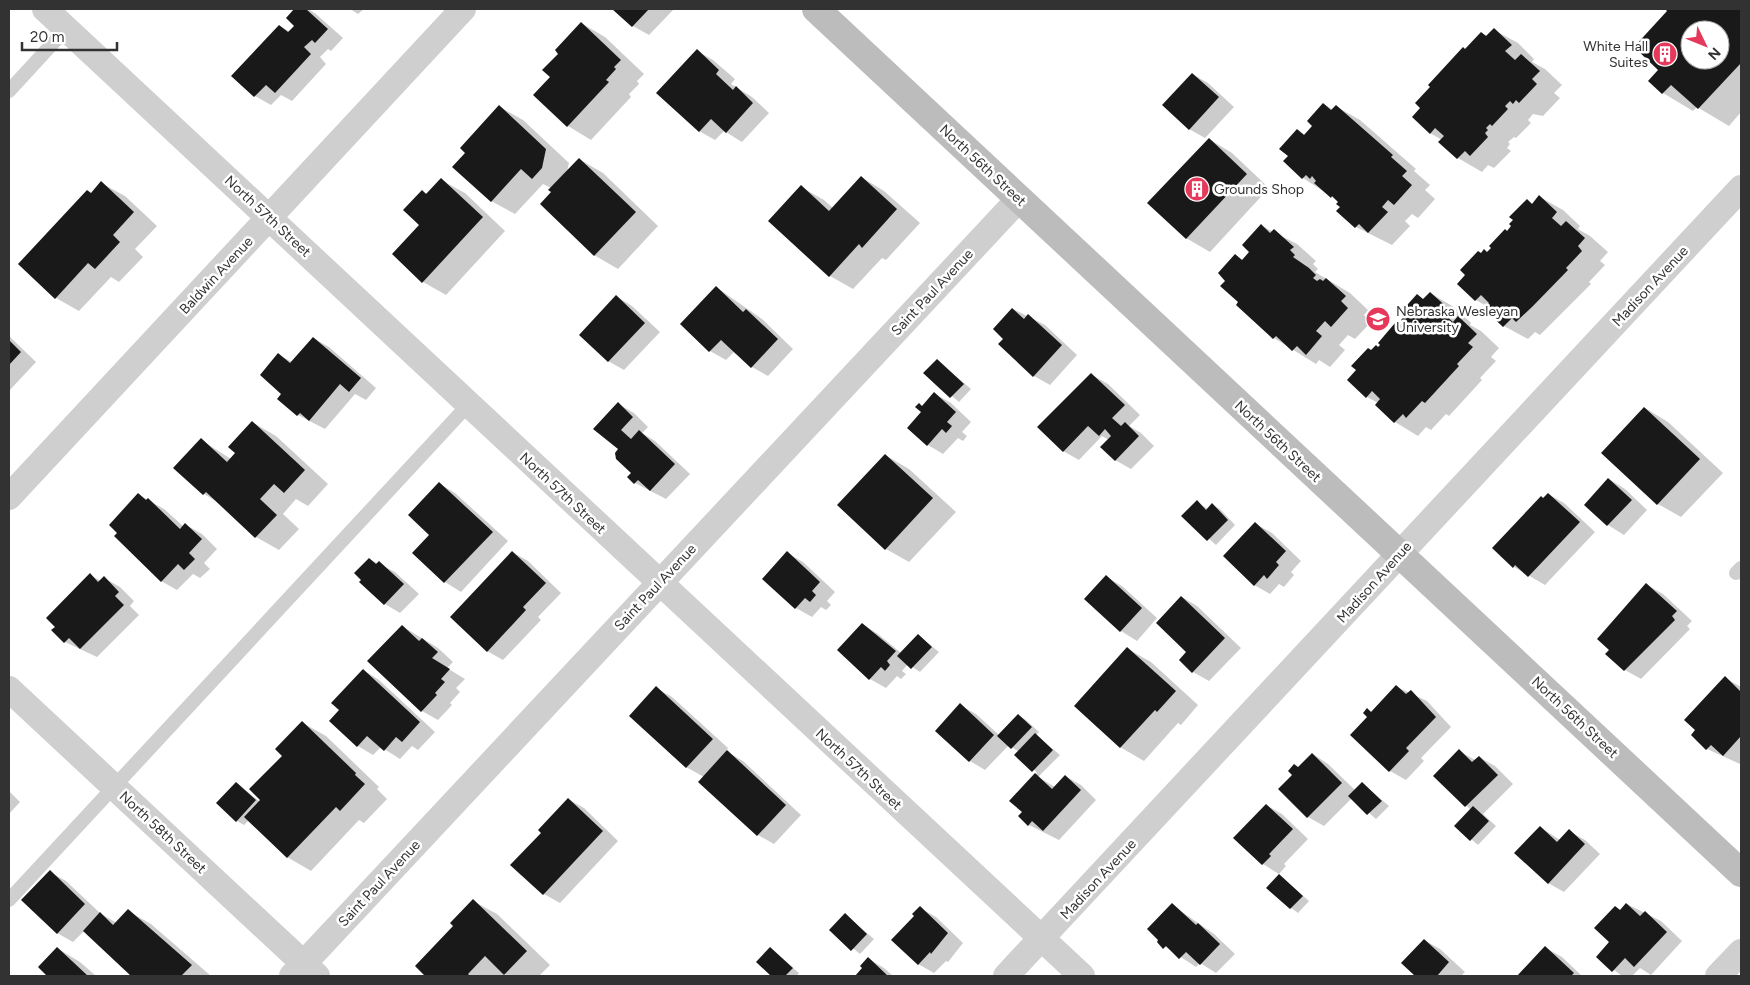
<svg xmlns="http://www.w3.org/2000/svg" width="1750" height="985" viewBox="0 0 1750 985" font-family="Figtree,sans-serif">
	<rect width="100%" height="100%" fill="#fff"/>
	<path fill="#0003" fill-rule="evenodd" d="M296,9h12l8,5 27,24 -12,13 -3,-2 -8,8 6,7 -34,37 -11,-6 -10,10 -16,-9 -22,-20 47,-50 10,6 6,-6 -8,-8z
		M350,9h14l-6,5z
		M614,9h60l-25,26 -16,-9z
		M1667,9h74v103l-12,14 -32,-19 -4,4 -30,-18 -13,-12 10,-11 9,-59zM1690,30h30v30h-30z
		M581,23l24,14 39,37 -7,7 2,3 -10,10 2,3 -40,43 -23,-14 -16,-49 8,-23z
		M1494,30l24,13 16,16 -2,3 13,7 17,16 -8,8 6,5 -17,18 -10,-2 -5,6 3,3 -15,15 -2,-1 -6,5 2,2 -3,4 4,3 -17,17 -6,-3 -6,7 -24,-14 -18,-16 2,-2 -12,-7 -8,-25 -6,-5 32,-37 34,-33 6,4z
		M697,51l16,9 22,19 -4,5 21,13 17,16 -27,29 -18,-11 -9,9 -16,-9z
		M1192,74l16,9 26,24 -29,31 -16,-9z
		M1324,104l9,6 4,-3 23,13 56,49 -2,2 16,14 -5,5 10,9 -17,19 -6,-4 -7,7 5,5 -18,19 -36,-18 -16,-25 -37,-24 -13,-22 8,-25 8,4 8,-9z
		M500,107l23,13 46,43 -2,9 12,-13 24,14 55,53 -40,43 -24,-14 -43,-67 -8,-4 -28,30 -24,-13 -24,-48z
		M1209,139l23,14 37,35 -59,64 -24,-14z
		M861,177l23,14 36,32 -34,37 -4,-2 -29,31 -23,-13 -29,-89 23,13 9,8z
		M441,180l24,13 40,38 -59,64 -23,-13 -2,-57 1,-34 6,3z
		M101,183l24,13 32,30 -22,23 8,8 -24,25 -8,-5 -32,34 -23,-13 35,-104z
		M1540,197l23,13 17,16 -2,3 12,7 18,16 -8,9 5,4 -16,17 2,2 -51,51 -5,-3 -7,7 -24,-13 -16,-19 -12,-7 -17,-16 22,-30 7,-1 20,-21 19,-32 6,4z
		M1262,226l35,18 19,17 -3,3 5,5 -3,3 35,21 18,17 -4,5 7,7 -16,17 -7,-4 -9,10 6,5 -15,17 -11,-7 -3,4 -42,-26 -36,-33 2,-3 -13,-21 8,-25 8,4 8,-8z
		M716,287l46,32 31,30 -25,27 -16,-9 -17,-16 -9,9 -16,-9 -28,-27z
		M1430,293l24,14 17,16 -1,2 11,6 18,17 -8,9 5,4 -16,17 2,2 -33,36 -3,-2 -15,16 -5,-3 -8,9 -23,-14 -17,-19 -11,-6 -18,-17 23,-29 6,-3 27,-26 13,-26 6,4z
		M616,296l16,10 28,26 -36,38 -16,-9z
		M1013,309l32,16 32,30 -27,30 -16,-9 -29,-37z
		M9,336l27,26 -27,29z
		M313,338l16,9 47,41 -10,12 -11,-6 -30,35 -27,-14 -15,-21 -4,-39 13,7z
		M937,360l34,29 -12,13 -34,-29z
		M1092,375l16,9 32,31 -11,11 12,7 13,13 -23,23 -16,-9 -6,-20 -7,-4 -23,24 -16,-9z
		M935,394l16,9 20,19 -9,10 5,4 -4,5 -5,-3 -15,16 -15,-9 -5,-33v-5z
		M618,404l16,9 14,14 -6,6 13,8 35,33 -24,25 -31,-16 -7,-6 4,-4 -12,-24z
		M1645,408l23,14 55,51 -42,44 -23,-13z
		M252,422l24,14 52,48 -20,22 -12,-7 -13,15 16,15 -20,21 -23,-13 -37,-34 -15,-9 -3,-54 30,19 6,-6z
		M885,455l24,14 47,43 -47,50 -23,-13z
		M1609,479l16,10 22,21 -23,25 -16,-10 -23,-21z
		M440,484l15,9 53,48 -47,51 -16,-10 -31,-29 17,-18z
		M1548,494l16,9 31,29 -50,53 -31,-18 -20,-19z
		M139,495l25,14 20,18 2,-2 16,9 15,15 -13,14 6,6 -10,9 -7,-4 -16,16 -16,-9z
		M1197,502l11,7 4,-4 8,4 15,16 -19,20 -33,-29z
		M1256,524l16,9 29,28 -10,11 3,3 -10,12 -5,-3 -9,10 -16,-9z
		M512,552l16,9 33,32 -23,24 3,3 -38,40 -16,-9z
		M787,553l16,9 32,30 -8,9 4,4 -5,5 -5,-3 -9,10 -16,-9z
		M369,559l26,13 24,22 -19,19 -15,-9z
		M90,575l11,6 3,-3 16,9 14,14 -4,5 9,9 -42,42 -32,-15 -12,-12z
		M1106,577l16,9 35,32 -20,23 -16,-10 -36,-32z
		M1647,585l16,9 29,27 -5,5 3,3 -49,50 -16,-9 -18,-16z
		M1182,597l15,9 44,42 -32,33 -16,-9 -5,-20z
		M862,624l16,10 23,19 17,-18 21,17 -19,20 -12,-8 -6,7 4,3 -5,5 -4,-3 -11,12 -16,-9 -31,-29z
		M402,626l36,22 15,14 -6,6 18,11 -9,9 4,4 -10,11 2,2 -14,15 -16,-9 -53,-50z
		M1128,649l23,13 47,43 -17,20 -3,-2 -34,38 -24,-14z
		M363,670l16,10 56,52 -17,18 -6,-4 -12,13 -19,-12 -8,8 -15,-9 -17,-36z
		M1725,678l16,9 -1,77 -33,-15z
		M1397,687l30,14 24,26 -30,31 3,3 -18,19 -16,-9 -22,-61 4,2z
		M656,688l16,9 56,51 -2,3 17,10 58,54 -27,29 -16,-9 -58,-53 4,-5 -18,-10z
		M960,705l16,9 23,21 19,-20 8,5 13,12 -3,3 24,20 -22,22 17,10 10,-11 16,9 15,15 -37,40 -30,-15 -5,-13 -13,-11 26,-28 -18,-21 -10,-7 -24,25 -15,-9z
		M303,723l23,13 53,51 -2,2 10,10 -23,24 -5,-3 -48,51 -24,-14 -38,-37 -5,5 -7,-4v-38l23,19z
		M1459,751l16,9 4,-3 16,9 18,18 -30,30 13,12 -18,19 -22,-19 15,-16 -36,-34z
		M1313,754l15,10 28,27 7,-7 26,22 -13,13 -24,-21 -28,28 -16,-9 -14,-42z
		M9,791l11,11 -11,12z
		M568,799l16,9 34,33 -58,62 -16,-9 -32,-29 31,-33z
		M1266,805l16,9 26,25 -24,25 2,2 -7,8 -16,-10 -28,-26z
		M1540,827l20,13 9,-9 16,9 15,14 -36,38 -16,-9z
		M50,872l16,9 35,33 16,9 11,-12 23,13 60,52h-78l-49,-45 -11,11 -16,-9z
		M1279,875l30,26 -11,12 -7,-5z
		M473,901l24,13 53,51 -11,11h-30l-5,-2 -2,2h-75l-11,-10 38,-40z
		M1627,904l34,17 21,20 -31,34 -11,-7 -8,8h-10l-25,-19 14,-15 10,-31z
		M1172,905l42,29 21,20 -19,19 -16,-10 -4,4 -38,-25z
		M920,908l16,9 27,26 -15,19 -2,-1 -12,12 -16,-9 -3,-47z
		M845,915l29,24 -14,15 -29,-24z
		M1424,940l16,9 25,23 -4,4h-44l-14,-13z
		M57,948l23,14 16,14h-47l-10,-9z
		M1546,948l16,9 20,19h-63z
		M770,949l29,24 -2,3h-24l-15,-14z
		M869,959l15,9 9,8h-36z"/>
	<path fill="#191919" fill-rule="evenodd" d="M294,9h12l22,20 -13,14 -3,-3 -8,7 7,7 -36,39 -9,-8 -12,12 -23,-21 48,-51 9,7 6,-6 -8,-8z
		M612,9h37l-17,18z
		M1665,9h76v54l-43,46 -27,-24 -9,9 -14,-13 10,-11 -24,-23 33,-36zM1690,30h30v30h-30z
		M581,22l40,38 -7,7 2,2 -10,11 3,2 -42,45 -34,-32 17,-18 -8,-7 16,-16 -3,-4z
		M1494,28l18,17 -7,6 10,9 6,-6 19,17 -8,8 5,5 -18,19 -3,-3 -3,4 -3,-3 -5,5 3,3 -16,17 -2,-2 -4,4 2,2 -3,3 3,4 -18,19 -5,-5 -8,8 -19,-17 6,-6 -9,-8 -5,6 -18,-17 8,-9 -5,-5 15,-16 -2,-2 35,-38 2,2 16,-17 5,4z
		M697,49l22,21 -3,4 17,16 3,-4 17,17 -27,30 -15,-14 -12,13 -43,-39z
		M1192,73l27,24 -30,33 -27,-25z
		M1323,103l8,7 5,-5 57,50 -2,2 16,14 -5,5 10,9 -18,20 -6,-5 -6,7 6,5 -20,21 -9,-9 -4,4 -19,-17 4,-4 -4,-3 2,-2 -6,-6 -1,2 -17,-15 2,-2 -4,-5 -2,3 -4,-4 -4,4 -19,-18 5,-5 -9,-7 18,-20 7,6 8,-9 -5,-5z
		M499,105l47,44 -4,19 -10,11 -11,-10 -30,33 -39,-35 13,-14 -5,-5z
		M1209,138l38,36 -61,65 -39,-36z
		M579,158l57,54 -42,44 -54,-52 11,-12 -3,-2z
		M861,176l36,33 -35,39 -3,-4 -30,33 -61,-56 33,-36 28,26z
		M441,178l42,39 -61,66 -30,-29 27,-29 -16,-15 19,-20 4,4z
		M101,181l33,31 -21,23 7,7 -25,27 -7,-6 -33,36 -37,-35 69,-74 4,3z
		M1539,195l18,17 -5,6 9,8 5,-5 19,17 -7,8 4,5 -16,17 2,2 -35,36 -17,16 -4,-4 -9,9 -19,-18 5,-6 -8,-8 -6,6 -18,-17 8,-9 -5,-5 18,-19 3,2 3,-4 3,3 4,-4 -2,-2 16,-17 2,2 4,-5 -2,-2 4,-4 -4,-3 18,-18 5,5z
		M1261,224l9,9 4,-4 20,18 -4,3 5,5 -2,2 16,11 7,7 -3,3 4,3 3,-2 3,2 3,-3 20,18 -5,5 7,7 -17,19 -6,-6 -9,10 6,5 -16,19 -9,-9 -5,5 -16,-15 -3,3 -37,-34 2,-3 -18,-16 5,-5 -7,-8 17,-19 7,6 7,-8 -7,-7z
		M716,286l27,26 3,-3 32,30 -27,29 -30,-28 -12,12 -29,-28z
		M1430,292l19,17 -5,5 9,8 5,-6 19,18 -9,9 5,4 -16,17 2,2 -34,37 -3,-2 -16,17 -3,-4 -9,9 -19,-18 5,-6 -8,-8 -6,7 -19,-18 9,-10 -5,-4 17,-18 3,2 5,-5 2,2 2,-2 -2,-2 17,-20 4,3 4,-4 -2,-2 3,-3 -4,-4 17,-19 6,5z
		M616,295l29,28 -37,39 -29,-27z
		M1012,308l12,11 4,-5 34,31 -29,32 -35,-33 5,-5 -10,-10z
		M313,337l48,41 -12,14 -9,-8 -31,37 -9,-8 -3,3 -20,-17 4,-5 -21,-19 18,-22 12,10z
		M9,340l12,12 -12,13z
		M937,359l27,25 -14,14 -27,-25z
		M1091,373l34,32 -13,13 9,8 4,-4 14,14 -24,25 -15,-14 11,-11 -6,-7 -6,7 -11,-10 -25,26 -26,-25z
		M934,392l22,20 -9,10 5,4 -6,7 -4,-4 -15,17 -20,-18 14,-16 -6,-5 4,-4 3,3z
		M618,402l15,15 -12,13 10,9 8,-9 36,34 -25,27 -12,-11 -4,4 -7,-7 4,-4 -15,-14 -1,-6 3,-4 -25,-20z
		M1644,407l56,52 -43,46 -56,-52z
		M252,421l53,49 -21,23 -10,-9 -14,15 17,16 -22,23 -49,-46 -3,3 -30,-27 28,-30 26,24 8,-9 -7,-6z
		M885,454l48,44 -48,52 -48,-45z
		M1608,478l24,22 -25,26 -23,-21z
		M439,482l54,50 -49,51 -32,-30 17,-18 -21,-20z
		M138,493l8,7 2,-2 32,31 5,-6 17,16 -13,14 6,6 -11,11 -6,-6 -17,18 -47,-46 3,-3 -8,-8z
		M1548,493l32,29 -52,55 -13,-12 -2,3 -21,-20 49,-52 2,2z
		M1197,500l9,10 6,-7 16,17 -21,21 -26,-25z
		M1255,522l31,29 -10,11 3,3 -12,14 -3,-4 -10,11 -31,-30z
		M512,551l34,32 -23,24 3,3 -39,42 -37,-35z
		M787,551l33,31 -8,9 4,4 -6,7 -5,-4 -10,11 -33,-30z
		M369,558l7,6 3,-3 25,23 -20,21 -25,-23 2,-2 -7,-7z
		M90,573l8,9 6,-6 15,16 -4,4 9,9 -44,44 -11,-11 -5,5 -13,-13 4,-3 -9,-9z
		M1106,575l36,33 -22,24 -36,-33z
		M1646,583l31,28 -5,5 3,4 -51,51 -19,-17 4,-4 -12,-11z
		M1181,596l44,42 -33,35 -13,-13 7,-8 -30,-29z
		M862,623l34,28 -9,10 3,4 -5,6 -4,-4 -12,13 -32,-30z
		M402,625l17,16 3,-3 16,14 -6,6 18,11 -9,10 4,3 -10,11 2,2 -16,17 -54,-51z
		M918,634l14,13 -21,22 -14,-13z
		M1127,647l49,44 -19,21 -2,-2 -35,38 -46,-42z
		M363,669l57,53 -18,20 -6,-5 -12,14 -17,-15 -10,11 -28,-26 10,-11 -8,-7z
		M1725,676l16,16v44l-18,20 -12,-11 -5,5 -15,-15 4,-5 -11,-10z
		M1396,685l10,9 5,-4 25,27 -30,31 3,3 -20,21 -39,-37 17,-18 -4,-4 4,-5 4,4z
		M656,686l57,53 -27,29 -57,-52z
		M960,703l34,32 -25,27 -34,-31z
		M1018,714l14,13 -21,22 -14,-13z
		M302,721l54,52 -1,2 10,9 -25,27 -4,-4 -49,51 -43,-41 16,-17 -11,-11 33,-33 -7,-7z
		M1035,733l18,17 -21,22 -18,-17z
		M1459,749l13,13 7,-6 19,19 -33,32 -32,-31z
		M727,750l59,55 -29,31 -59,-54z
		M1312,753l30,30 -35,35 -29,-29 14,-14 -4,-4 6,-7 4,3z
		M1035,773l17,16 13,-14 16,15 -38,41 -11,-10 -4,5 -10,-10 4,-4 -13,-11z
		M236,782l20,18 -20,22 -20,-19z
		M1362,782l20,19 -15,14 -19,-19z
		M568,798l35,33 -60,64 -33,-30 31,-32 -3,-3z
		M1266,804l27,25 -24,25 2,2 -9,9 -29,-27z
		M1473,806l16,15 -19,20 -16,-15z
		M1540,826l17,16 12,-13 16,15 -37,40 -34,-31z
		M50,870l35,34 -28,30 -36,-34z
		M1279,874l24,22 -13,13 -24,-21z
		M473,899l54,52 -23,24 -19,-19 -17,18 2,2h-45l-10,-10 38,-40 -3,-3z
		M1172,903l24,22 2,-2 22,21 -20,21 -14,-13 -7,7 -13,-13 -3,3 -6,-7 1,-2 -11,-11z
		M1626,903l14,13 5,-5 22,21 -33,35 -9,-9 -13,14 -16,-15 13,-15 -15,-14 21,-22 5,4z
		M920,906l28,27 -17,21 -1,-2 -12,13 -27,-25 23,-24 -2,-2z
		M128,909l64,56 -11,11h-50l-48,-45 17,-19 13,13z
		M845,913l22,21 -16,17 -22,-21z
		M1424,939l25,23 -12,14h-22l-14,-13z
		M1545,946l29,27 -3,3h-54z
		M57,947l31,29h-41l-9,-9z
		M770,947l23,21 -8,8h-14l-15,-14z
		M868,957l20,19h-33l7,-8 -2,-2z"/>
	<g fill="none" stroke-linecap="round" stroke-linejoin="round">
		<path stroke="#cfcfcf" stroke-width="14" d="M9,91l57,-62
			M1736,573l5,-5
			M9,900l460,-496"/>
		<path stroke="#cfcfcf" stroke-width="26" d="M45,9l1037,967
			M9,497l454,-488
			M9,689l308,287
			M292,976l727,-777
			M1006,976l735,-788
			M1718,976l23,-24"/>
		<path stroke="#bcbcbc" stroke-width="28" d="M816,9l925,864"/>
	</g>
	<defs>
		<symbol id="building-disc" viewBox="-11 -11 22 22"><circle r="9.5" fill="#e5385a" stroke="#fff"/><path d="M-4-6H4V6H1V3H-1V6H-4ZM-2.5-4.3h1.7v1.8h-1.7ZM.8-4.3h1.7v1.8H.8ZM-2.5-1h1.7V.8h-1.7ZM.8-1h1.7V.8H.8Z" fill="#fff"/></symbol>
		<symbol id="university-disc" viewBox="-11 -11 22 22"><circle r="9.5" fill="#e5385a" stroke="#fff"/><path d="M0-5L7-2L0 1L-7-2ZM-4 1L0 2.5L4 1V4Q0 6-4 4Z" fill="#fff"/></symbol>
	</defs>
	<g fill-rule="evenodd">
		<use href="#building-disc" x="1651" y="40" width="28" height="28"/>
		<use href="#building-disc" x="1183" y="175" width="28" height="28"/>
		<use href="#university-disc" x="1364" y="305" width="28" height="28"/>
	</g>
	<g text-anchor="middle" stroke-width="5" stroke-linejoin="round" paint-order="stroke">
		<g font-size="14" fill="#323232" stroke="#fff" text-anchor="start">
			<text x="1648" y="51" text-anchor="end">White Hall<tspan x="1648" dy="16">Suites</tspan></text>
			<text x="1214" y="194">Grounds Shop</text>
			<text x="1396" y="316">Nebraska Wesleyan<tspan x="1396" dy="16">University</tspan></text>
		</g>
		<g font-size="14" fill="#323232" stroke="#fff">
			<text transform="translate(983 165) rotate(43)" y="5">North 56th Street</text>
			<text transform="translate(268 216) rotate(43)" y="5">North 57th Street</text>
			<text transform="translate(216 275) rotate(-47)" y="5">Baldwin Avenue</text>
			<text transform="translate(1650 286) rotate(-47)" y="5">Madison Avenue</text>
			<text transform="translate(932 292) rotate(-47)" y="5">Saint Paul Avenue</text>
			<text transform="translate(1278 441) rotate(43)" y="5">North 56th Street</text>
			<text transform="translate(563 493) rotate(43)" y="5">North 57th Street</text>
			<text transform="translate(1374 582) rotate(-48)" y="5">Madison Avenue</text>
			<text transform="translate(655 587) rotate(-47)" y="5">Saint Paul Avenue</text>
			<text transform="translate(1575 717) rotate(43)" y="5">North 56th Street</text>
			<text transform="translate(859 769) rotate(43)" y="5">North 57th Street</text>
			<text transform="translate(163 832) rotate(43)" y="5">North 58th Street</text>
			<text transform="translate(1098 879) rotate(-47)" y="5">Madison Avenue</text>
			<text transform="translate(379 883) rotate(-47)" y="5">Saint Paul Avenue</text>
		</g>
	</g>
	<rect width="1750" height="985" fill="none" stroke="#323232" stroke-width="20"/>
	<g transform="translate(1705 45) rotate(133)"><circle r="24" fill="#ffffff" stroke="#adadad"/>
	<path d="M0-4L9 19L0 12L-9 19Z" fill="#e5385a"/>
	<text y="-8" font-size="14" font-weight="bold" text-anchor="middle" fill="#323232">N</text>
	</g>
	<path d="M22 42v8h95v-8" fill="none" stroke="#323232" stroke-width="2.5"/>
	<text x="30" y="42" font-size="15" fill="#323232" stroke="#ffffff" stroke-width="4" paint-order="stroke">20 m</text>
</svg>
